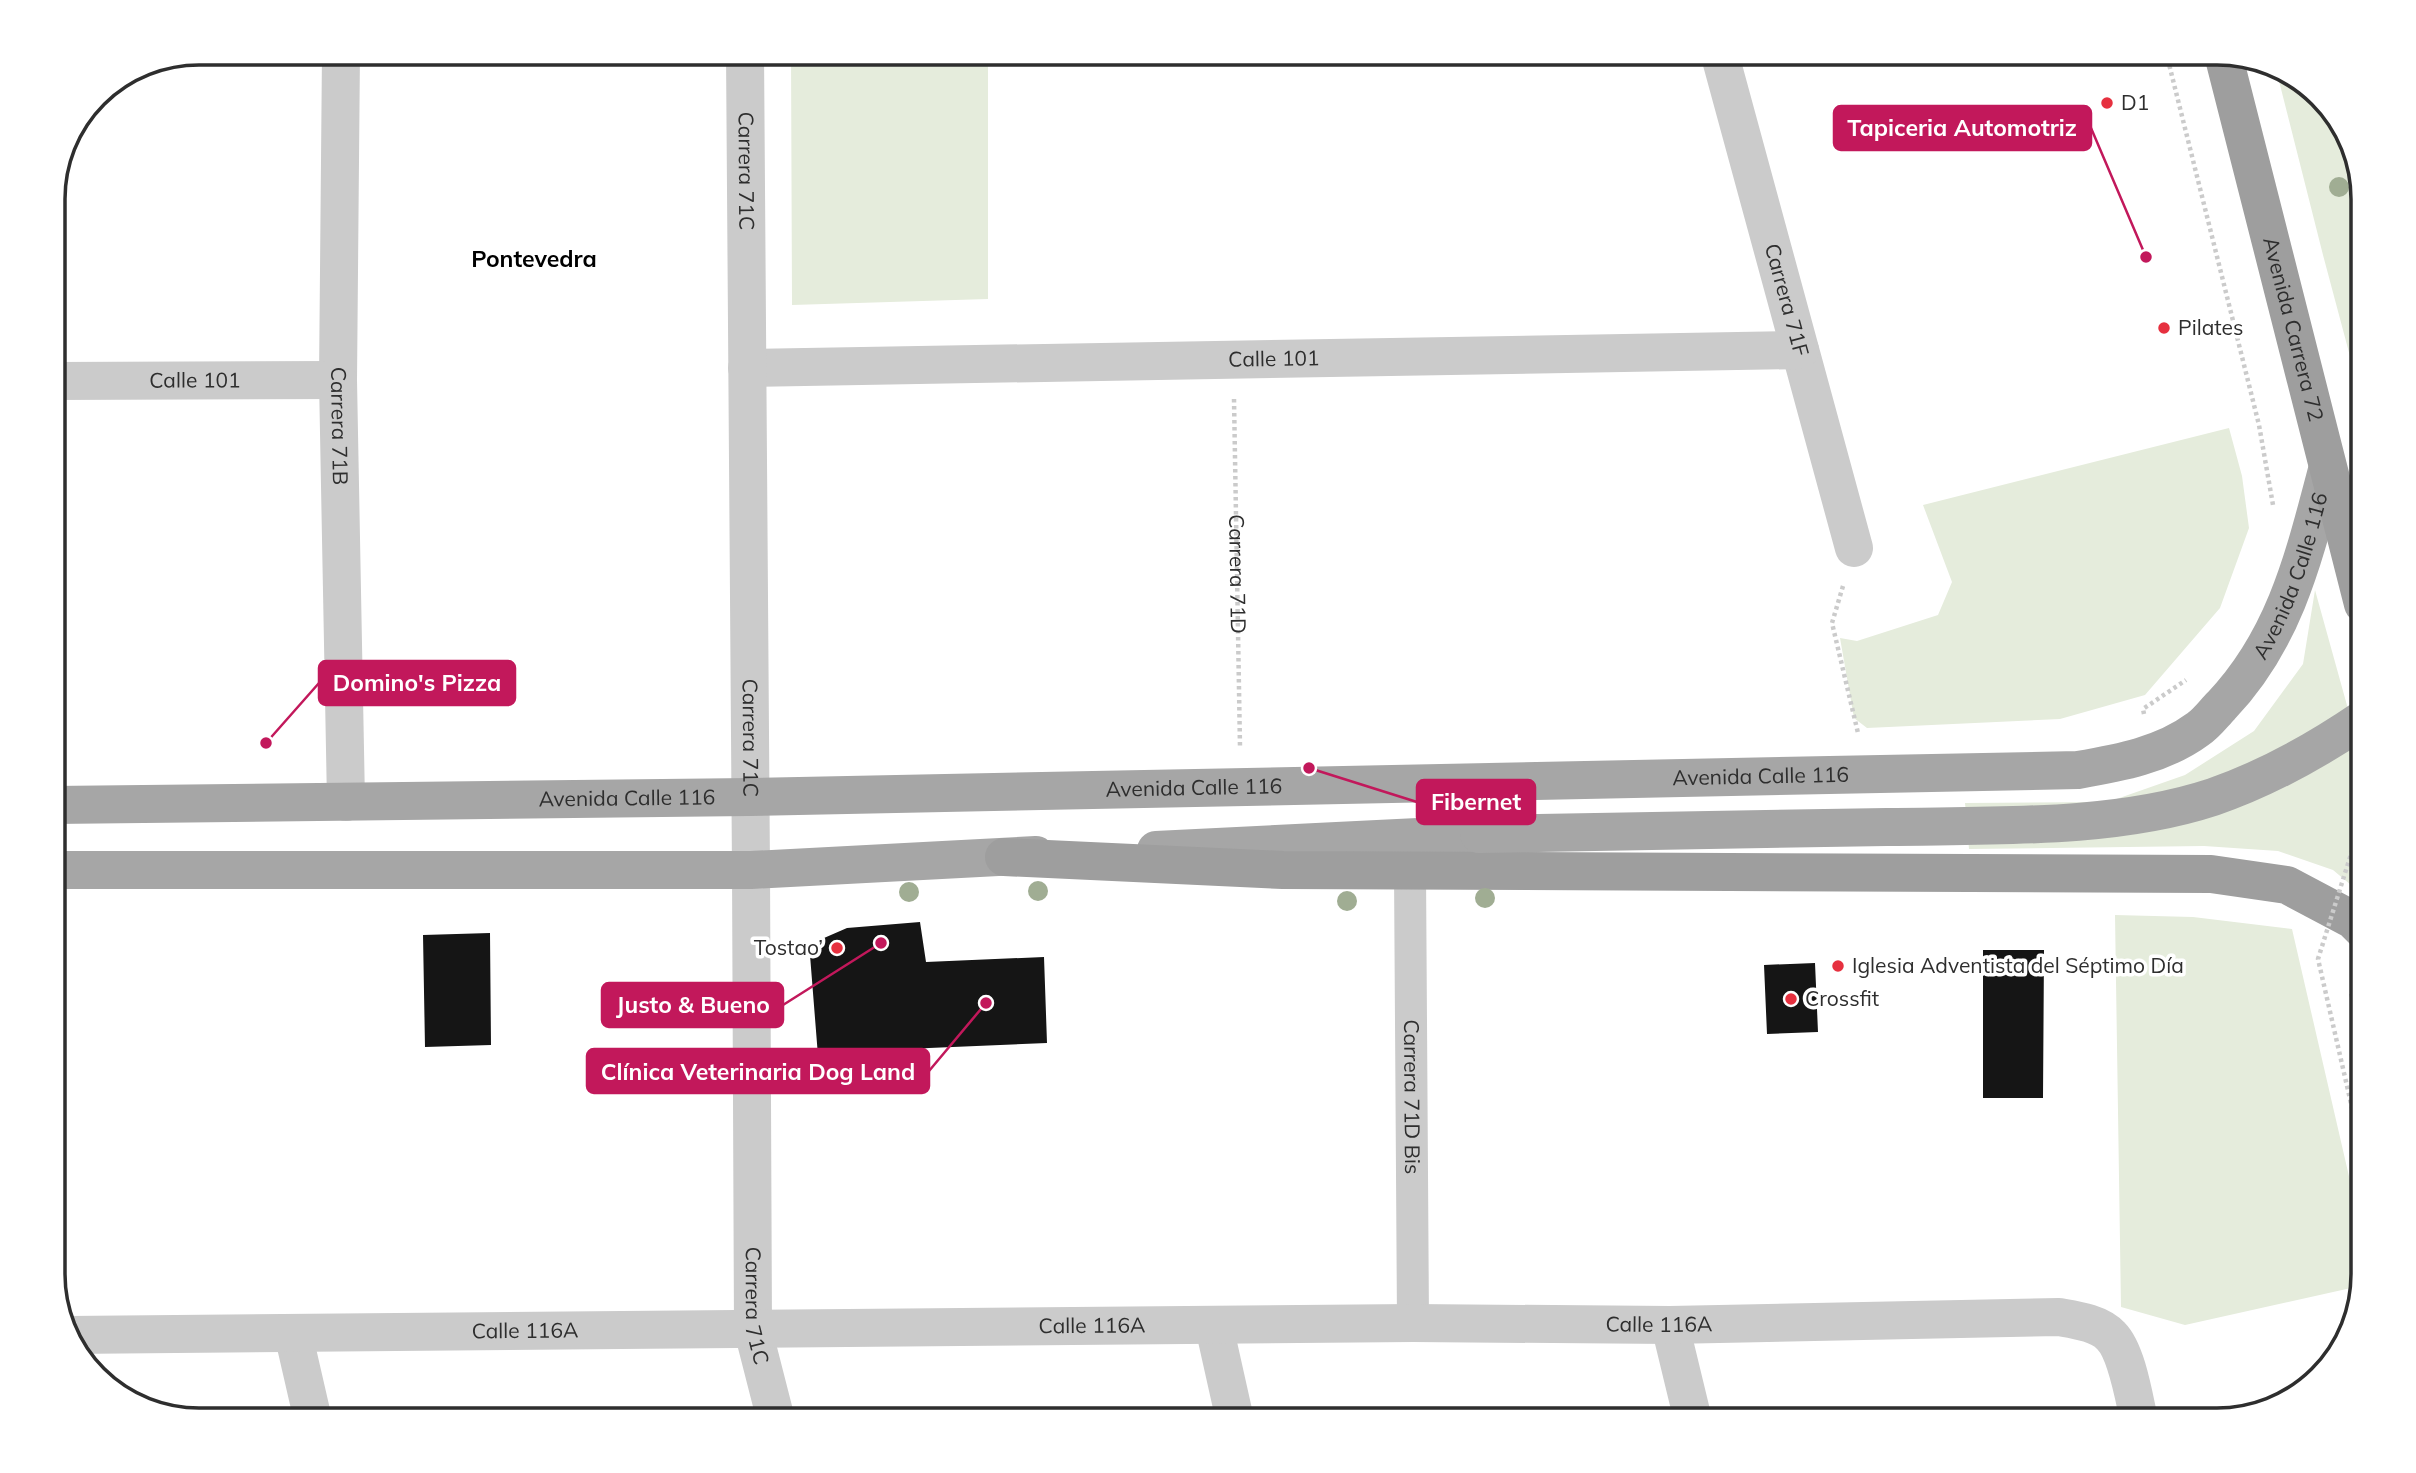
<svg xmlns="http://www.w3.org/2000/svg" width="2416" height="1473" viewBox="0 0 2416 1473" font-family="Mulish,sans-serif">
	<rect width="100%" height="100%" fill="#fff"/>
	<path fill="#e5ecdc" d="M791,53h197v246l-196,6z
		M2276,69l15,3 53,53 19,65v215l-40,-150z
		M2229,428l13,48 7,52 -29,80 -75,87 -85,24 -193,9 -13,-10 -14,-80 17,3 81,-26 14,-33 -29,-77z
		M2315,590l48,173v132l-30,-25 -55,-19 -74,-5 -235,3 -4,-46 143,-1 77,-27 69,-44 49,-67z
		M2115,915l78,2 99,12 65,282 6,-1v64l-3,12 -175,39 -64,-18z"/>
	<path fill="#151515" d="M920,922l6,40 118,-5 3,86 -118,5 -111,8 -8,-101 14,-17 23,-10z
		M490,933l1,112 -66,2 -2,-112z
		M1983,950h61l-1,148h-60z
		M1815,963l3,69 -51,2 -3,-69z"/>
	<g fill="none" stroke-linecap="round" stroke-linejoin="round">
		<g stroke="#cbcbcb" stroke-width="4.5" stroke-dasharray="3.5 3.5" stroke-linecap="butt">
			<path d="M2166,52l93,373 14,80"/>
			<path id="s1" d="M1234,399l6,348"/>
			<path d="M1843,586l-11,37 26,110"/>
			<path d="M2144,714l-1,-5 43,-29"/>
			<path d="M2363,989l-12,3 12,57"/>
			<path d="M2208,1420l52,-11"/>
		</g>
		<path stroke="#cbcbcb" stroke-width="32" id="s2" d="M1410,871l3,452"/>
		<g stroke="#cbcbcb" stroke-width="38">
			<path id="s3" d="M341,52l-3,328 8,422"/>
			<path id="s4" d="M1719,52l135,496"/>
			<path id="s5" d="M747,368l1053,-18"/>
			<path id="s6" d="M53,381l285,-1"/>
			<path id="s7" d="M751,870l2,460 23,90"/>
			<path d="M1670,1325l23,95"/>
			<path d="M1214,1326l21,94"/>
			<path d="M293,1333l20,87"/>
			<path id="s8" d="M68,1335l1345,-12 257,2 389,-8c17,3 40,6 52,19 16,16 23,62 28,84"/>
		</g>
		<path stroke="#cbcbcb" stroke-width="38" id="s9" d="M745,52l6,818"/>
		<g stroke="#a6a6a6" stroke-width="38">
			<path id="s10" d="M53,805l697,-8 1328,-27c41,-7 85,-15 120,-41 9,-6 16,-16 23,-23 64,-67 83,-149 106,-236"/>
			<path d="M1156,850l323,-16"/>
			<path d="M53,870h698l285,-15"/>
		</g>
		<g stroke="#9e9e9e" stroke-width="38">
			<path id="s11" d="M2223,54l140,550"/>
			<path d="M1004,857l279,13 928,4 76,11 66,35 10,10"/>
		</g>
		<path stroke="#cbcbcb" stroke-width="4.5" stroke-dasharray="3.5 3.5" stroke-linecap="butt" d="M2363,816l-45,143 45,197"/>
		<path stroke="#a6a6a6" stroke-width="38" d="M1479,834c136,-2 272,-4 408,-7 105,-2 226,3 326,-30 55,-19 103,-46 150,-78"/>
	</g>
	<g fill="#a0ad93">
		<circle cx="2339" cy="187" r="10"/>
		<circle cx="1038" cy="891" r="10"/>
		<circle cx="909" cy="892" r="10"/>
		<circle cx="1485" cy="898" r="10"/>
		<circle cx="1347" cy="901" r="10"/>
	</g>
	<g fill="#e6303f" stroke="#fff" stroke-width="2.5">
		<circle cx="2107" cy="103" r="7"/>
		<circle cx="2164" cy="328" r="7"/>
		<circle cx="837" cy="948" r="7"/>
		<circle cx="1838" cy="966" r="7"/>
		<circle cx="1791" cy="999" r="7"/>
	</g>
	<g text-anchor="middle" stroke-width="7" stroke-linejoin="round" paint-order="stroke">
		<g font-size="21" fill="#2e2e2e" stroke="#fff" text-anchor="start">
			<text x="2121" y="110">D1</text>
			<text x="2178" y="335">Pilates</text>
			<text x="823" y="955" text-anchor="end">Tostao’</text>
			<text x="1852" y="973">Iglesia Adventista del Séptimo Día</text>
			<text x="1805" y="1006">Crossfit</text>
		</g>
		<g font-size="21" fill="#2e2e2e" stroke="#fff">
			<text dy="7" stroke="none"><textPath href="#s9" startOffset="119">Carrera 71C</textPath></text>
			<text dy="7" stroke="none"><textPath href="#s4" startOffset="257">Carrera 71F</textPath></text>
			<text dy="7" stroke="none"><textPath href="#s11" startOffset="284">Avenida Carrera 72</textPath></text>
			<text dy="7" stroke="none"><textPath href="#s5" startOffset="527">Calle 101</textPath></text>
			<text dy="7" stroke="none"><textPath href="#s6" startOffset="142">Calle 101</textPath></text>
			<text dy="7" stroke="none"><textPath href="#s3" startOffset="374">Carrera 71B</textPath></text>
			<text dy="7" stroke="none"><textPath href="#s1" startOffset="175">Carrera 71D</textPath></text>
			<text dy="7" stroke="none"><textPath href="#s10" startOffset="2336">Avenida Calle 116</textPath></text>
			<text dy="7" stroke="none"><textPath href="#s9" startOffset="686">Carrera 71C</textPath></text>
			<text dy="7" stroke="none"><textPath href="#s10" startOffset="1708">Avenida Calle 116</textPath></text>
			<text dy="7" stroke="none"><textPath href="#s10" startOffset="1141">Avenida Calle 116</textPath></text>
			<text dy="7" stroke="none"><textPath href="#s10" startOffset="574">Avenida Calle 116</textPath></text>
			<text dy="7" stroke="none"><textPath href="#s2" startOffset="226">Carrera 71D Bis</textPath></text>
			<text dy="7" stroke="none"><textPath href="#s7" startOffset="436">Carrera 71C</textPath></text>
			<text dy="7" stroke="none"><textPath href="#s8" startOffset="1591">Calle 116A</textPath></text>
			<text dy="7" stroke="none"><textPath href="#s8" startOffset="1024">Calle 116A</textPath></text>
			<text dy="7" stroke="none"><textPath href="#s8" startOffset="457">Calle 116A</textPath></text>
		</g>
		<g font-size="23" font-weight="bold" fill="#000" stroke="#fff">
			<text x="534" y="267">Pontevedra</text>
		</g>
	</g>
	<path d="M0 0H2416V1473H0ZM199 65H2217A134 134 0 0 1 2351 199V1274A134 134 0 0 1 2217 1408H199A134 134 0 0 1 65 1274V199A134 134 0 0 1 199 65Z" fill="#fff" fill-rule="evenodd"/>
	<path fill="none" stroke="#2e2e2e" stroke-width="3.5" d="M199 65H2217A134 134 0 0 1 2351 199V1274A134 134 0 0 1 2217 1408H199A134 134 0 0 1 65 1274V199A134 134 0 0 1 199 65Z"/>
	<path fill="none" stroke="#c2185b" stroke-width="2.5" d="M2146 257L2091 128M266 743L319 683M1309 768L1417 802M881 943L783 1005M986 1003L929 1071"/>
	<g fill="#c2185b" stroke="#fff" stroke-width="2.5">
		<circle cx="2146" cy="257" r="7"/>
		<circle cx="266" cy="743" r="7"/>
		<circle cx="1309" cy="768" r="7"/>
		<circle cx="881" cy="943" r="7"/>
		<circle cx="986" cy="1003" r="7"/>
	</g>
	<g fill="#c2185b" stroke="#c2185b" stroke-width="2.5">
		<rect x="1834" y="106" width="257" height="44" rx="7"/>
		<rect x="319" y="661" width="196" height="44" rx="7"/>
		<rect x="1417" y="780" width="118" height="44" rx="7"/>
		<rect x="602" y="983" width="181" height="44" rx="7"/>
		<rect x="587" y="1049" width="342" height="44" rx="7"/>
	</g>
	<g font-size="23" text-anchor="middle" font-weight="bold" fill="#fff">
		<text x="1962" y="136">Tapiceria Automotriz</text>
		<text x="417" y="691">Domino's Pizza</text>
		<text x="1476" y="810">Fibernet</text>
		<text x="693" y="1013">Justo &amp; Bueno</text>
		<text x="758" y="1080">Clínica Veterinaria Dog Land</text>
	</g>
</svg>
